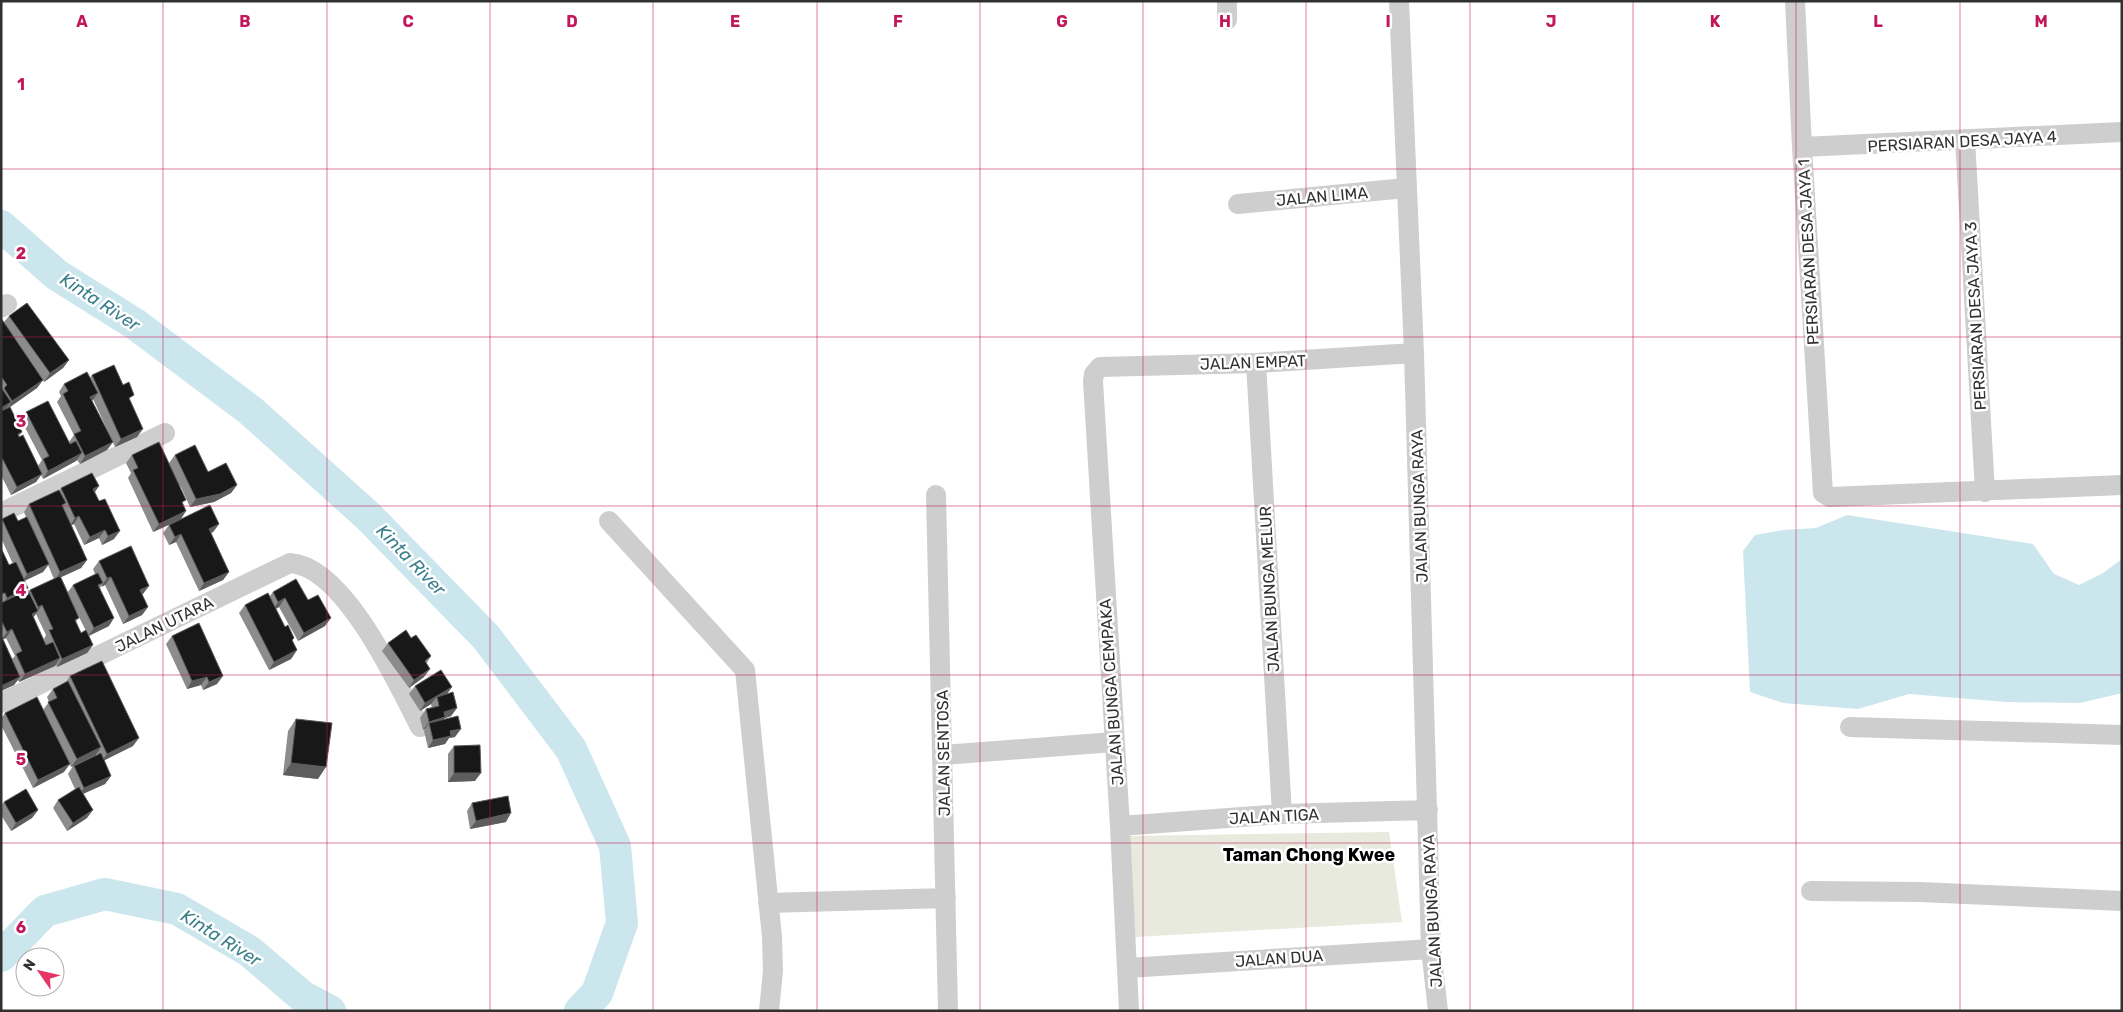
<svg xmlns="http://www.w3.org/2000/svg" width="2123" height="1012" viewBox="0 0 2123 1012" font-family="Rubik,sans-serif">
	<rect width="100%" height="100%" fill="#fff"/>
	<path fill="#e7eadc" d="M1389,832l13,90 -267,15 -5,-101z"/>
	<path fill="#cbe7ed" d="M1847,515l186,29 21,30 25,11 24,-12 19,-14v134l-42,10 -74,-1 -97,-8 -51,15 -75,-6 -33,-11 -7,-141 12,-16 28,-5 33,-2z"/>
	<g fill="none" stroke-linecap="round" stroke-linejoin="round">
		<path stroke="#cbe7ed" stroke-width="32" d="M1,226l56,49 78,49 116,87 118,106 117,120 85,112 44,97 7,77 -25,70 -17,18
			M1,956l44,-45 60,-17 72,15 72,42 53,45 28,15"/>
		<path stroke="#cecece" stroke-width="20" d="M1227,1v19
			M1399,1l15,352 17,596 7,62
			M1795,1l7,146 21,346 7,4 292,-12
			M1965,139l20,353
			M1802,147l320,-15
			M1238,204l168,-16
			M1,308l6,-4
			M1256,363l26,451
			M936,495l12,516
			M1,513l164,-80
			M609,521l136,149 27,267 1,34 -4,40
			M1,703l289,-140c54,3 108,121 130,164
			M1850,727l272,8
			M943,755l171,-13
			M1120,826l162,-12 146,-4
			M1811,891l109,1 202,9
			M768,903l178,-5
			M1127,968l304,-19
			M1129,1011l-9,-185 -27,-445 1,-7 6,-7 156,-4 158,-10"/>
	</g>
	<path fill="#8c8c8c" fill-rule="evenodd" d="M9,316l60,44 -6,8 -19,14 -7,-11 6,9 -6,8 -27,19 12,25 -3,4 19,30 4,-6 -21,-40 5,-8 43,30 5,-7 -17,-33 4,-6 -2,-4 5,-8 26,-6 2,-3 38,26 7,36 -22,10 -22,-48 -1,2 21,41 -6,8 -27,14 -3,-4 -1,1 -33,18 -2,-4 -5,7 -25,13 -10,-20v-157l3,4z
		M132,455l37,8 6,-8 62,30 -6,8 -17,9 -24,5 -10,-22 3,19 -2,15 38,5 -6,8 -2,1 18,39 -6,8 -24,11 -23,-49 -7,3 -6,-12 6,-8 -16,7 -25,-54 3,-5 -5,-10z
		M99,486l-4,6 19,47 -12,6 -3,-7 -15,7 -10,-21 -3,1 16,35 -6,8 -20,9 7,15 5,-7 22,-11 -2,-5 6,-8 44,33 -1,1 6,12 -6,8 -19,9 -18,-39 -4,1 -1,2 9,38 -20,10 4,9 -6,8 -30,14 -1,-2 -1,1 -36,16 -1,-2 -4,5 -13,6v-143l8,17 4,-1 -12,-26v-18l1,-1 16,2 8,-4 -2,-5 5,-8 31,-14 1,-2zM48,565l6,14 -24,11 -1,1h-3l-2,-10 19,-9zM36,614l10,21 -2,4 2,6 -13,-27zM78,615l8,16 -5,2 -5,-10zM6,638l9,18 -3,3 -9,-20z
		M273,592l35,8 17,26 -27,15 -19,-34 -3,2 9,18 9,11 -2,3 5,9 -6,9 -22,11 -30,-57 6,-8 25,-9z
		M172,636l45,48 -14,6 -2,-5 -14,4 -21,-45z
		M411,638l20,18 -5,8 -2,13 -15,11 -27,-37 6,-8z
		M70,676l63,70 -29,14 7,16 -6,8 -22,10 4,24 -20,13 -14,-23 5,-8 17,-11 -7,-15 5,-8 -2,1 -6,-13 -1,18 -31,16 -32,-63v-6l4,-6 38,-3 6,-8 -2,-5 6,-8 13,-7zM97,753l1,2 -19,8 17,-8z
		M415,686l37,1 -5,7 10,14 -6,8 -6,2 -2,2 12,17 -6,1 -4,6 -17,4 -4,-17 1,-2 -2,1 -3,-12 6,-9 6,-1 -1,-4 -11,7 -11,-17z
		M296,719l22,60 -35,-4 5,-44z
		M454,746l21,35 -27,1v-28z
		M4,802l34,8 -6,8 -21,13 -10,-16v-9z
		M472,803l34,19 -36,7 -3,-18z"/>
	<path fill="#5d5d5d" d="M69,360l-6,8 -19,14 6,-9z
		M43,380l-6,8 -30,21 5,-8z
		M98,393l-6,8 -2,-4z
		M11,402l-6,8 -4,2v-4z
		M143,429l-6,8 -22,10 6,-8z
		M113,442l-6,8 -27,14 5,-8z
		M82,453l-6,8 -33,18 5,-8z
		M42,474l-6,8 -25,13 6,-8z
		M237,485l-6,8 -17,9 -24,5 6,-8z
		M99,486l-6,8v-5z
		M186,511l-5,8 -28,13 6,-8z
		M79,516l-5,8 -4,2 5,-8z
		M219,524l-6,8 -10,5 6,-8z
		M105,530l-6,8 -15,7 6,-8z
		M120,531l-6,8 -12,6 6,-9z
		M181,534l-5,8 -7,3 6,-8z
		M87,560l-6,8 -26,12 5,-8z
		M49,564l-6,8 -21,10 5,-8z
		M229,572l-6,8 -24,11 5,-8z
		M111,577l-6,8 -4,2 6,-9z
		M149,586l-6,8 -9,5 6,-9z
		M28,588l-6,8 -21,10 6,-8z
		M285,598l-6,9 -6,3 5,-8z
		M42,605l-10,14v-5l3,-1 3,-6z
		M148,607l-6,8 -19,9 6,-8z
		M114,618l-5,8 -21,10 6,-8z
		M331,618l-6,8 -27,15 6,-8z
		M12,629l-6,9 -5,2 6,-8z
		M93,645l-6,8 -30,14 5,-8z
		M297,650l-6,9 -22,11 5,-8z
		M60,658l-5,8 -36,16 6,-8z
		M430,669l-6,8 -15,11 5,-8z
		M223,676l-6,8 -14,6 6,-8z
		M20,677l-6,8 -13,6v-5z
		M207,677l-6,8 -14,4 5,-8z
		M452,687l-6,8 -9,2 -6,7 -11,7 5,-8z
		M457,708l-6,8 -6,2 -5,7 -11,-2 -4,6 -2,1 6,-8 15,-10z
		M461,729l-6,8 -6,1 -4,6 -17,4 5,-8 17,-9z
		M139,738l-6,8 -32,16 6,-8z
		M101,747l-5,8 -25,12 6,-8z
		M291,763l35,4 -8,12 -35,-4z
		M70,764l-6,8 -31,16 5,-8z
		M454,773h27l-6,8 -27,1z
		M111,776l-6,8 -27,12 6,-8z
		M38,810l-6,8 -21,13 5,-8z
		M93,810l-6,8 -20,13 6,-8z
		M511,813l-5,9 -36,7 6,-8z"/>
	<path fill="#181818" stroke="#5d5d5d" d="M27,303l42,57 -19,13 -41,-57z
		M1,318l42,62 -31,21 -8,-13 3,-3 -6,-9z
		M114,365l9,20 6,-3 5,13 -5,3 14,31 -22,10 -29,-64z
		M87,372l11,21 -8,4 23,45 -28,14 -11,-22 7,-3 -18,-37 5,-3 -4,-7z
		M1,387l10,15 -10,6z
		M48,401l22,43 6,-3 6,12 -34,18 -5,-12 6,-3 -23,-44z
		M10,407l12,25 -4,2 1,3 4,-2 19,39 -25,13 -16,-31v-45z
		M159,442l27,58 -4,2 4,9 -27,13 -26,-54 5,-2 -6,-13z
		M195,445l13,27 18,-9 11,22 -17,9 -24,5 -21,-44z
		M92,473l7,13 -6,3 6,12 6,-2 15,32 -12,5 -3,-6 -15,7 -11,-21 -4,2 -14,-30z
		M59,490l7,13 -4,2 25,55 -27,12 -31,-68z
		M210,505l9,19 -10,5 20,43 -25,11 -23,-49 -6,3 -6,-12z
		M14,513l4,8 9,-4 22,47 -22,10 -25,-55z
		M131,546l18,40 -9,4 8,17 -19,9 -18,-39 -4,1 -8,-17z
		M1,548l8,17 7,-3 12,26 -21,10 -2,-5 -4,1z
		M98,573l5,10 -5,2 16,33 -20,10 -21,-43z
		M60,576l19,42 -4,2 6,13 5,-3 7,15 -31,14 -13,-29 4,-1 -11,-24 -4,2 -8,-17z
		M296,579l12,21 10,-5 13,23 -27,15 -19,-35 -7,4 -5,-10z
		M28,590l10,21 -6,3 14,31 7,-3 7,16 -35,16 -9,-20 6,-3 -10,-22 -5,3 -6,-12v-17z
		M268,593l17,34 3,-2 6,13 -2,2 5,10 -23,12 -29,-57z
		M199,623l24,53 -14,6 -2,-5 -15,4 -20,-45z
		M406,630l5,8 5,-3 15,21 -6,5 5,8 -16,11 -26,-37z
		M1,635l19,42 -19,9z
		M102,661l37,77 -32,16 -37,-78z
		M441,670l11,17 -27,16 -10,-17z
		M68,681l33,66 -24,12 -29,-57 9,-4 -4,-9z
		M453,692l4,16 -13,4 1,5 -16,5 -3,-13 13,-3 -2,-9z
		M37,697l33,67 -32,16 -33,-67z
		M458,716l3,13 -11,2 1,5 -18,4 -4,-17z
		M296,719l36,4 -6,44 -35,-4z
		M480,745l1,28h-27v-27z
		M101,753l10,23 -27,12 -10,-22z
		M79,787l14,23 -20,13 -15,-23z
		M26,789l12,21 -22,13 -12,-21z
		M508,796l3,17 -35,8 -4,-18z"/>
	<path fill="none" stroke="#c2185b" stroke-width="1" stroke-opacity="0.55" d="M163,1v1010M327,1v1010M490,1v1010M653,1v1010M817,1v1010M980,1v1010M1143,1v1010M1306,1v1010M1470,1v1010M1633,1v1010M1796,1v1010M1960,1v1010M1,169h2121M1,337h2121M1,506h2121M1,675h2121M1,843h2121"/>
	<g text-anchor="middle" stroke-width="5" stroke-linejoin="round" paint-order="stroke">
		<g font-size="16" fill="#313131" stroke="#fff">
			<text transform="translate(1962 141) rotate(-3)" y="6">PERSIARAN DESA JAYA 4</text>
			<text transform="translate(1322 196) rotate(-5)" y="6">JALAN LIMA</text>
			<text transform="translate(1808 252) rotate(-93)" y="6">PERSIARAN DESA JAYA 1</text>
			<text transform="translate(1975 316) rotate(-93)" y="6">PERSIARAN DESA JAYA 3</text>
			<text transform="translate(1253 362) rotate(-2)" y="6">JALAN EMPAT</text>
			<text transform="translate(1419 506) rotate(-92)" y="6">JALAN BUNGA RAYA</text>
			<text transform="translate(1269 589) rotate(-93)" y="6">JALAN BUNGA MELUR</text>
			<text transform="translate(164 624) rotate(-26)" y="6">JALAN UTARA</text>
			<text transform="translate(1111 692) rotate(-94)" y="6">JALAN BUNGA CEMPAKA</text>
			<text transform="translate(943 753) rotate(-91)" y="6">JALAN SENTOSA</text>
			<text transform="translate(1274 816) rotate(-3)" y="6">JALAN TIGA</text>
			<text transform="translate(1432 911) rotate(-93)" y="6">JALAN BUNGA RAYA</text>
			<text transform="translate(1279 958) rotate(-4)" y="6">JALAN DUA</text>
		</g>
		<g font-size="18" font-style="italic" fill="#3b7f8d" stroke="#fff">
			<text transform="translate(100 302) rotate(33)" y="6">Kinta River</text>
			<text transform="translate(411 560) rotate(46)" y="6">Kinta River</text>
			<text transform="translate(221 938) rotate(32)" y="6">Kinta River</text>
		</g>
		<g font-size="18" font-weight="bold" fill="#000" stroke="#fff">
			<text x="1309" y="861">Taman Chong Kwee</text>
		</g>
	</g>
	<g font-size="16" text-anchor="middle" font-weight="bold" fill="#c2185b" stroke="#fff" stroke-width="5" stroke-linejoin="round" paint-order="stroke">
		<text x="82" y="27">A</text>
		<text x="245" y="27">B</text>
		<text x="408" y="27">C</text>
		<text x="572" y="27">D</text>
		<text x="735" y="27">E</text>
		<text x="898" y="27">F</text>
		<text x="1062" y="27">G</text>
		<text x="1225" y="27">H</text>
		<text x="1388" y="27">I</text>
		<text x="1551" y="27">J</text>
		<text x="1715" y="27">K</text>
		<text x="1878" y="27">L</text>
		<text x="2041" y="27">M</text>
		<text x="21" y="90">1</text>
		<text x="21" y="259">2</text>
		<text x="21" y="427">3</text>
		<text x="21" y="596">4</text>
		<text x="21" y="765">5</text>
		<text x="21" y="933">6</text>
	</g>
	<rect width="2123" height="1012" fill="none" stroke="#313131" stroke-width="5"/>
	<g transform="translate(40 972) rotate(304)"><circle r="24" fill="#ffffff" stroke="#adadad"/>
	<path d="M0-4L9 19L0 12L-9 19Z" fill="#e63467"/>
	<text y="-8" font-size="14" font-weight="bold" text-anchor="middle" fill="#313131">N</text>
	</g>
</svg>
